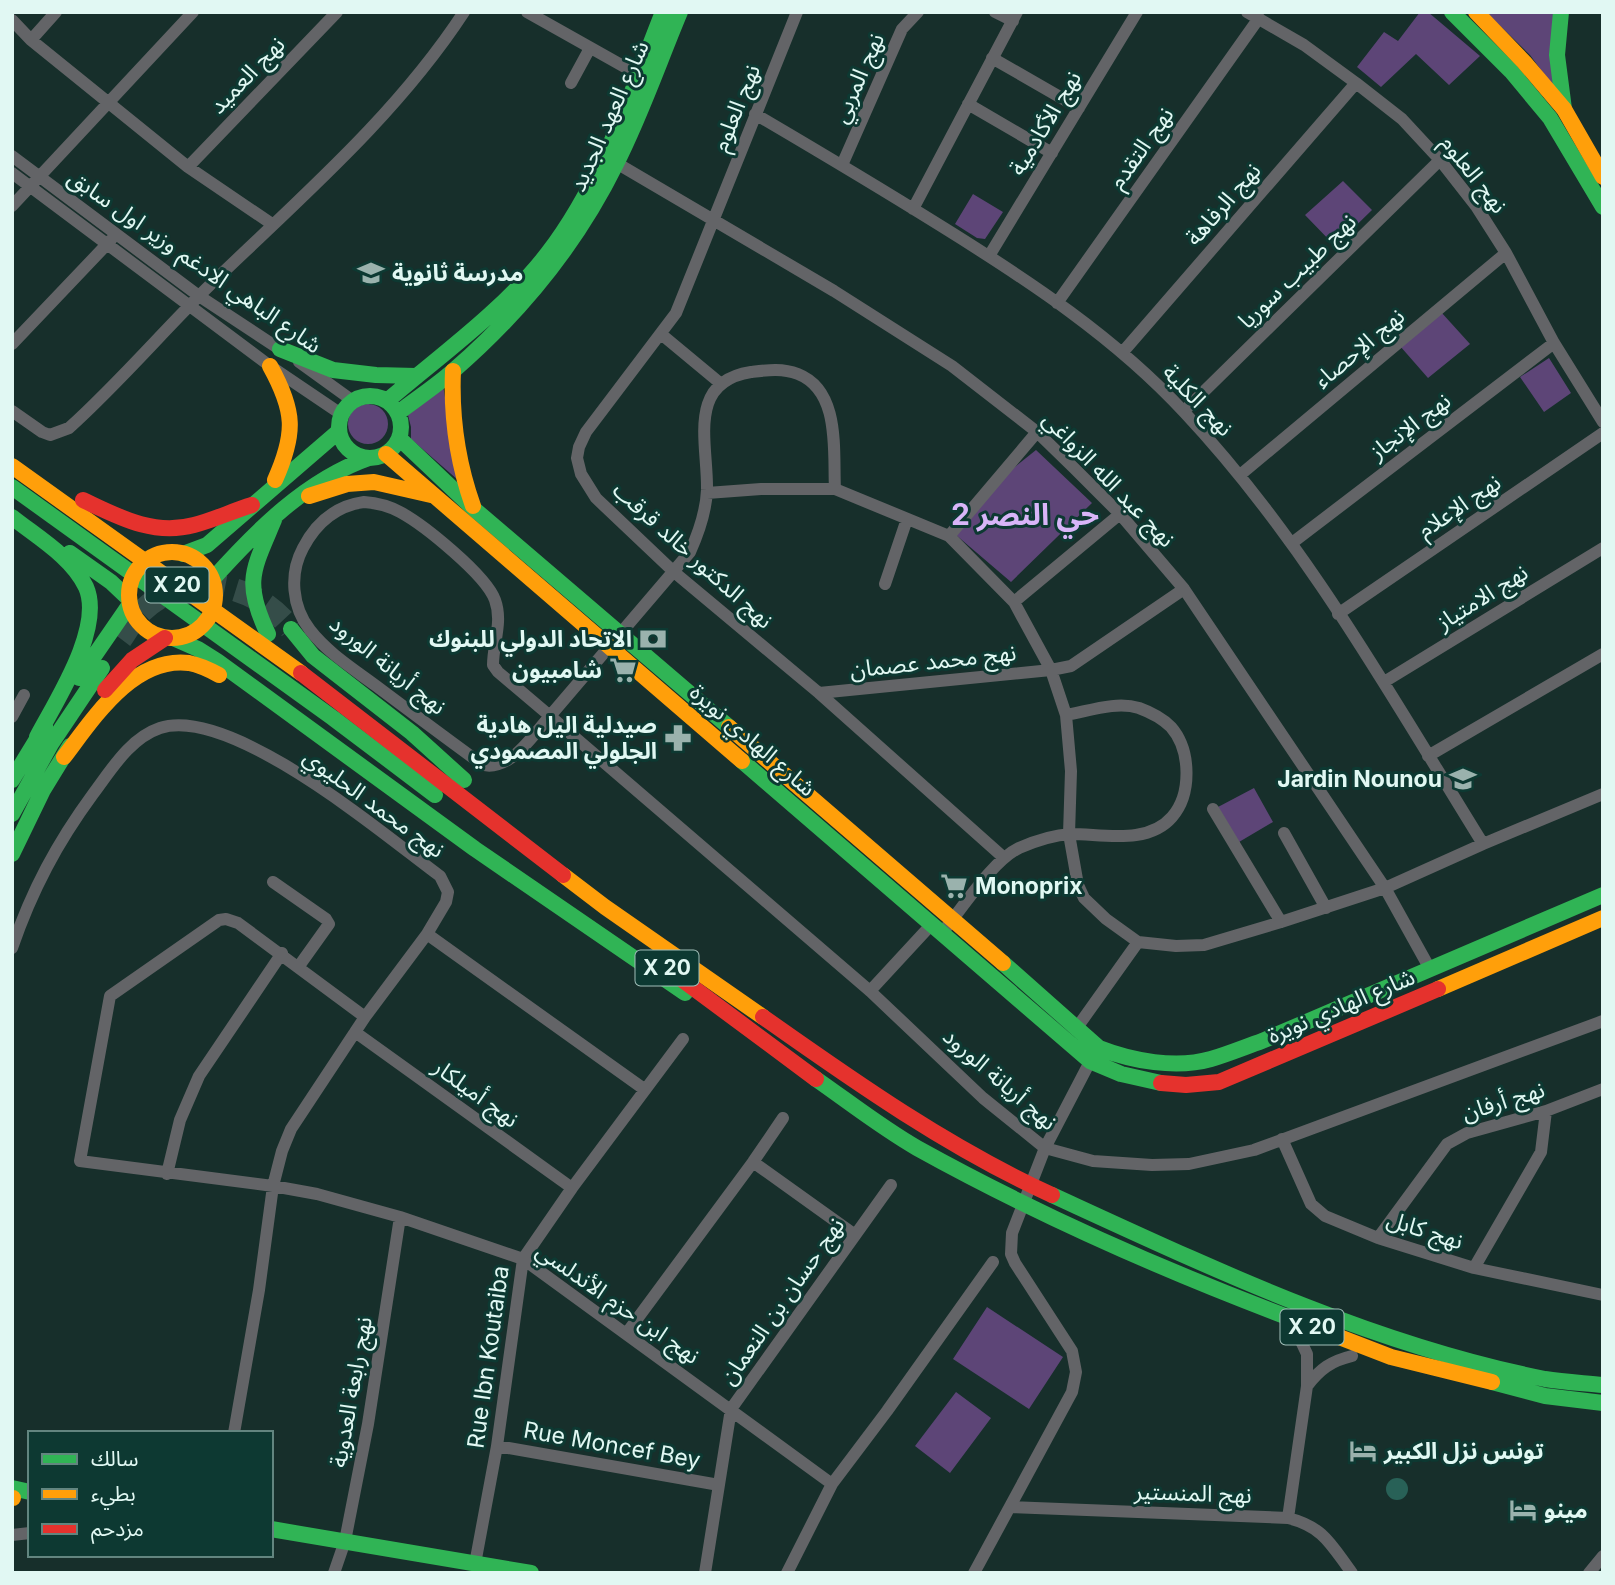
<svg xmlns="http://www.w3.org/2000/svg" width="1615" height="1585" viewBox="0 0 1615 1585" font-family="Inter,'Noto Sans Arabic',sans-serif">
	<rect width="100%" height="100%" fill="#172f2b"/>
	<path fill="#5d4577" d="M1420,12h8l52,44 -31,29 -33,-31 -35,33 -24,-20 27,-35 14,9z
		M1486,12h69l1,78 -26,-35z
		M1343,181l29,29 -37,36 -30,-31z
		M973,194l30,18 -18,27 -8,-1 -22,-14z
		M1441,312l29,32 -42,34 -28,-32z
		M1549,358l22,35 -27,19 -24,-35z
		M443,385l15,95 -47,-41v-12l-3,-12z
		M348 424a20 20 0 1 1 40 0a20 20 0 1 1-40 0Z
		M1036,450l56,53 -81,79 -55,-47 50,-61z
		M1254,788l19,34 -34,20 -21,-35z
		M987,1307l76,50 -34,52 -76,-50z
		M956,1392l35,26 -41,55 -35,-27z"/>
	<path fill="#286157" d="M1386 1489a11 11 0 1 1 22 0a11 11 0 1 1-22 0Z"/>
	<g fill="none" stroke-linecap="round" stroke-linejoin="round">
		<path stroke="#354d49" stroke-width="23" stroke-dasharray="23 11" stroke-linecap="butt" d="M121,639c6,-8 11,-19 19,-26 44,-45 115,-32 151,16"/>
		<path stroke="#636467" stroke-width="12" d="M527,12l112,63
			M797,12l-121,301 -90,119 -7,15 -2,11 4,16 15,24 78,74 145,121 184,164
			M995,12l18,9
			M1247,12l57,33 52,38 46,36 38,41 36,46 30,47 48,90 49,79
			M12,20l19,20 157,127 84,57
			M31,40l25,-28
			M992,58l87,50
			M571,83l19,-35
			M968,104l84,49
			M755,114c63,37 125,74 186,112 87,54 175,112 244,187 120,128 206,283 298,431
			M12,156l187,140 85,56
			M613,161l221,130 118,75 85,66 37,36 46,46 64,75 201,299 45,81
			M842,165l60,-136 16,-17
			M188,167l149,-155
			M12,173l258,193 71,48
			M12,206l181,-194
			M913,209l104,-197
			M989,256l148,-244
			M1057,303l202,-285
			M661,334l59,49
			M12,344l99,-104
			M1122,353l234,-270
			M299,362l54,39
			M12,411l30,21 8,3 19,-7c50,-45 94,-97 142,-144 89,-86 185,-168 253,-272
			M1184,411l256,-251
			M1240,475l266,-222
			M835,489c-2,-37 6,-98 -37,-115 -16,-6 -30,-4 -47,-2 -65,10 -43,72 -44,118 -1,22 -8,42 -17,62l-140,164 320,275 113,107 62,50 48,13 59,4 37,-1 65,-14 349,-129
			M707,493l54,-4h74l114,47 65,66 37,68 15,45 5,56 -2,63 9,51 6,13 22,21 32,23 38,4 28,-1 77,-23 104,-34 98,-44 120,-50
			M364,502c13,1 25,4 36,10 24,13 86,63 95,88 8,22 -2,43 -2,65l5,7 52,44c-17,19 -39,55 -67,49 -36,-26 -72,-53 -108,-80 -23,-17 -48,-33 -65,-55 -18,-23 -21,-56 -7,-82 13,-25 32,-42 61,-46z
			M949,536l88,-104
			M1292,543l262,-200
			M885,584l22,-65
			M1014,602l106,-88
			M1338,614l265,-181
			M1384,682l219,-134
			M819,693l232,-23 20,-4 113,-77
			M12,717l12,-22
			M1428,756l175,-102
			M1213,809l68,113
			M1284,833l42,75
			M273,882l53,37 3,5 -30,42
			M427,934l217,155
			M941,934c21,-25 51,-73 78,-86 16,-7 35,-13 52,-14 32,0 77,11 101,-17 20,-23 19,-67 -1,-90 -8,-8 -21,-15 -32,-19 -23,-7 -50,3 -73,7
			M12,948c20,-58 45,-105 81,-154 18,-24 37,-56 67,-66 71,-23 223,106 280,148l8,16 -2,10 -19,32 -62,83 -74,112 -9,22 -9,35 -14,104 -25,143
			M870,991l61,-66
			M365,1017l-127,-94 -12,-4 -7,1 -109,76 -30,165 193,25 44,8 83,23 123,42 309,225
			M1076,1029l62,-87
			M355,1032l217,156
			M1282,1139l29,65 14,12 53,22 96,30 129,27
			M753,1162l102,73
			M167,1174l13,-54 19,-44 83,-123
			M1378,1238l69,-94 20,-11 79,-22 57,-22
			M1474,1268l67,-116 5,-41
			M626,1334l127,-172 30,-44
			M1307,1386c13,-17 24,-25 45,-30
			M497,1446l222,39
			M1010,1507l278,11c36,9 43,27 64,55
			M1288,1518l19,-132v-32l-8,-17
			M12,1535l18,-2
			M475,1564l22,-118 26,-187 49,-71 111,-149
			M334,1573l11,-32 23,-117 32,-207
			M705,1573l26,-164 160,-224
			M787,1573l45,-89 55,-73 106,-149
			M974,1573l98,-181 4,-20 -4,-21 -57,-88 -4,-9 1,-21 33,-85 49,-94
			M1589,1573l14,-17"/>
		<path stroke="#30b455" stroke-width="16" d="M1452,12l59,59 39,47 53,89
			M1561,12l-4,43 7,54
			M280,349l53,21 43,5 40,1
			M339 427a31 31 0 1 1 62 0a31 31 0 1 1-62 0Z
			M387,401c55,-47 117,-91 161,-148 55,-72 82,-158 115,-241
			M398,413c18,-14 38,-27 55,-42 67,-58 124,-128 163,-207 25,-49 43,-102 64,-152
			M399,438l75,71 255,218
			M12,487l321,231 102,77
			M12,517c25,20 60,40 74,70 18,41 -30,114 -49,150
			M70,553l41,29 18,17
			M183,554l24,-9 132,-114
			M212,580c44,-49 94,-100 157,-122
			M291,629l22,27 99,77 52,47
			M268,634c-25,-52 -15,-64 6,-114
			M173,638l25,11 19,12 258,188 210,144
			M79,678l51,-74
			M742,761l348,300 31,13 40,9
			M12,780l33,-54
			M12,814l39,-70 51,-76
			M12,854l31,-64 27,-44
			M1003,963l96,85c33,13 77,21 112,11 17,-5 34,-12 51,-18l341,-146
			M816,1079c33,23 66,49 101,69 119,66 246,122 373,170
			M1052,1195c159,73 321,150 493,184 19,3 39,4 58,6
			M1492,1382l53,14 58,7
			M12,1488l18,4
			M271,1529l260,44"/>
		<path stroke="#ff9f0a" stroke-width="16" d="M1476,12l48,50 40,47 39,68
			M270,366c25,45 26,67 5,114
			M453,371c-2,47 4,90 20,135
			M386,454l356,307
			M12,466l289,207
			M309,496l38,-12 27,-2 57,13
			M129 595a43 43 0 1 1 86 0a43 43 0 1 1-86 0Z
			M729,727l274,236
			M64,757c29,-38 69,-101 125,-94 10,2 21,7 30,12
			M563,875l42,32 158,110
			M1438,989l165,-71
			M1290,1318l101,39 101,25
			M12,1498h1"/>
		<path stroke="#e5322d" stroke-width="16" d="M83,500c36,17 70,36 111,25 20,-5 38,-14 58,-20
			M301,673l262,202
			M105,690l27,-30 33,-22
			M676,975l140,104
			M763,1017c92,65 186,131 289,178
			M1161,1083l25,2 33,-3 219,-93"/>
	</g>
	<defs>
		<symbol id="school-bare" viewBox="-9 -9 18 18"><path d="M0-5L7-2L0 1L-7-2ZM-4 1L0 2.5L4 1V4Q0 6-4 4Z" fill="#9ab2ad" stroke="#0d3932" stroke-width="2.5" paint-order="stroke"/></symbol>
		<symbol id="bank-bare" viewBox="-9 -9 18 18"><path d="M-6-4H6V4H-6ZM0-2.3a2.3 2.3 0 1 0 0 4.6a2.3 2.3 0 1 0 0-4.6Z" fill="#9ab2ad" stroke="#0d3932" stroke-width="2.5" paint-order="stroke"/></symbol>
		<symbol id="supermarket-bare" viewBox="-9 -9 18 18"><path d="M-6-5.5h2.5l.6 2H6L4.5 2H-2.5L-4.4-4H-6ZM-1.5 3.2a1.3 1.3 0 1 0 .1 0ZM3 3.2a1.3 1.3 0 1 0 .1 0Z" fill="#9ab2ad" stroke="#0d3932" stroke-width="2.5" paint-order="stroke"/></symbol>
		<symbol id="pharmacy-bare" viewBox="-9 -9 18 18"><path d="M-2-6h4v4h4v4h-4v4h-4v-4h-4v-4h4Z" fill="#9ab2ad" stroke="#0d3932" stroke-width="2.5" paint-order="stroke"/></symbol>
		<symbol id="hotel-bare" viewBox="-9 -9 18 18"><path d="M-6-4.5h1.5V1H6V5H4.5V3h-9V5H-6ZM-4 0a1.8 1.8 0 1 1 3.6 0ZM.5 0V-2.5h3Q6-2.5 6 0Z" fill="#9ab2ad" stroke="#0d3932" stroke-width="2.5" paint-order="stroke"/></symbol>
	</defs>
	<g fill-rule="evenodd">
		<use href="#school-bare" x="352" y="254" width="38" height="38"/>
		<use href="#bank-bare" x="634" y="620" width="38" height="38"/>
		<use href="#supermarket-bare" x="604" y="651" width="38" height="38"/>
		<use href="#pharmacy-bare" x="659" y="719" width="38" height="38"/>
		<use href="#school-bare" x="1444" y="760" width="38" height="38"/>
		<use href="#supermarket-bare" x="935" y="867" width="38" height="38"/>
		<use href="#hotel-bare" x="1344" y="1432" width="38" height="38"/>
		<use href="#hotel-bare" x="1504" y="1491" width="38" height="38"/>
	</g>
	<g text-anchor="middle" stroke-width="6" stroke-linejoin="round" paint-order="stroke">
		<g fill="#0d3932" stroke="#a1bfb9" stroke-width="2">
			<rect x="145.5" y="567.5" width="63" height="35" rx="5"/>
			<rect x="635.5" y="950.5" width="63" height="35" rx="5"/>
			<rect x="1280.5" y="1309.5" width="63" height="35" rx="5"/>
		</g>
		<g font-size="21" font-weight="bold" fill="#e1f8f3">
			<text x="177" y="592">X 20</text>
			<text x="667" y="975">X 20</text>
			<text x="1312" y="1334">X 20</text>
		</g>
		<g font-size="23" fill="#e1f8f3" stroke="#0d3932">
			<text transform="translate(247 75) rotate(-46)" y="8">نهج العميد</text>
			<text transform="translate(858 78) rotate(-66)" y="8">نهج المربي</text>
			<text transform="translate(736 108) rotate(-68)" y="8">نهج العلوم</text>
			<text transform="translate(609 116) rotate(-66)" y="8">شارع العهد الجديد</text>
			<text transform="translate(1045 123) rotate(-59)" y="8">نهج الأكادمية</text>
			<text transform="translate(1141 148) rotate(-55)" y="8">نهج التقدم</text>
			<text transform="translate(1474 174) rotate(52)" y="8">نهج العلوم</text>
			<text transform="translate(1223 204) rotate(-49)" y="8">نهج الرفاهة</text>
			<text transform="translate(195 261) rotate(35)" y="8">شارع الباهي الادغم وزير اول سابق</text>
			<text transform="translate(1297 271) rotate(-44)" y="8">نهج طبيب سوريا</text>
			<text transform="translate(1359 348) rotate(-40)" y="8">نهج الإحصاء</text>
			<text transform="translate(1198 400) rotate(46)" y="8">نهج الكلية</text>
			<text transform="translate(1410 426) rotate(-37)" y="8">نهج الإنجاز</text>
			<text transform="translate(1109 479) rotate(46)" y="8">نهج عبد الله الزواغي</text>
			<text transform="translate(1459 506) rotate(-34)" y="8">نهج الإعلام</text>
			<text transform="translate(693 555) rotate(42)" y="8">نهج الدكتور خالد قرقب</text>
			<text transform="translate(1482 597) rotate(-32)" y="8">نهج الامتياز</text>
			<text transform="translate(933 661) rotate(-6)" y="8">نهج محمد عصمان</text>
			<text transform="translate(388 665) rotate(39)" y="8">نهج أريانة الورود</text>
			<text transform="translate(753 740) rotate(41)" y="8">شارع الهادي نويرة</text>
			<text transform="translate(374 803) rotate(36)" y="8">نهج محمد الحليوي</text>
			<text transform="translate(1341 1006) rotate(-23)" y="8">شارع الهادي نويرة</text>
			<text transform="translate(1000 1079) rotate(41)" y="8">نهج أريانة الورود</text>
			<text transform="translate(476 1093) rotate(36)" y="8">نهج أميلكار</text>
			<text transform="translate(1503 1101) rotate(-17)" y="8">نهج أرفان</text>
			<text transform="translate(1425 1230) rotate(18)" y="8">نهج كابل</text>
			<text transform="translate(782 1301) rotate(-55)" y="8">نهج حسان بن النعمان</text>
			<text transform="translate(618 1303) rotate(35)" y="8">نهج ابن حزم الأندلسي</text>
			<text transform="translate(488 1357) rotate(-82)" y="8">Rue Ibn Koutaiba</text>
			<text transform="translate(351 1392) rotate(-80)" y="8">نهج رابعة العدوية</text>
			<text transform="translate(612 1445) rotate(10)" y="8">Rue Moncef Bey</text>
			<text transform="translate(1193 1493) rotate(2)" y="8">نهج المنستير</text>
		</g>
		<g font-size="23" font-weight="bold" fill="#e1f8f3" stroke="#0d3932" text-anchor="start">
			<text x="392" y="281">مدرسة ثانوية</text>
			<text x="632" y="647" text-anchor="end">الاتحاد الدولي للبنوك</text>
			<text x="602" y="678" text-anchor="end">شامبيون</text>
			<text x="657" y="733" text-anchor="end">صيدلية اليل هادية<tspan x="657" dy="26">الجلولي المصمودي</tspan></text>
			<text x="1442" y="787" text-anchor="end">Jardin Nounou</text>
			<text x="975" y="894">Monoprix</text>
			<text x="1384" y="1459">تونس نزل الكبير</text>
			<text x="1544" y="1518">مينو</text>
		</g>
		<g font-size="30" font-weight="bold" fill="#d8b5f8" stroke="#0d3932">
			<text x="1025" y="525">حي النصر 2</text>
		</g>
	</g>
	<rect width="1615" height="1585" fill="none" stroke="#e1f8f3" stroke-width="28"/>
	<rect x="28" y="1431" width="245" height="126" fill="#0d3932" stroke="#62857f" stroke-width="2"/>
	<rect x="42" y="1454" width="35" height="10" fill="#30b455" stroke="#62857f" stroke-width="2"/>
	<text x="91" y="1466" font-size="21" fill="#e1f8f3">سالك</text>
	<rect x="42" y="1489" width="35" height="10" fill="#ff9f0a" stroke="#62857f" stroke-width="2"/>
	<text x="91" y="1501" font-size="21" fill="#e1f8f3">بطيء</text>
	<rect x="42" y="1524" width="35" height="10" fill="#e5322d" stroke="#62857f" stroke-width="2"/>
	<text x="91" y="1536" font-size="21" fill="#e1f8f3">مزدحم</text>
</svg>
